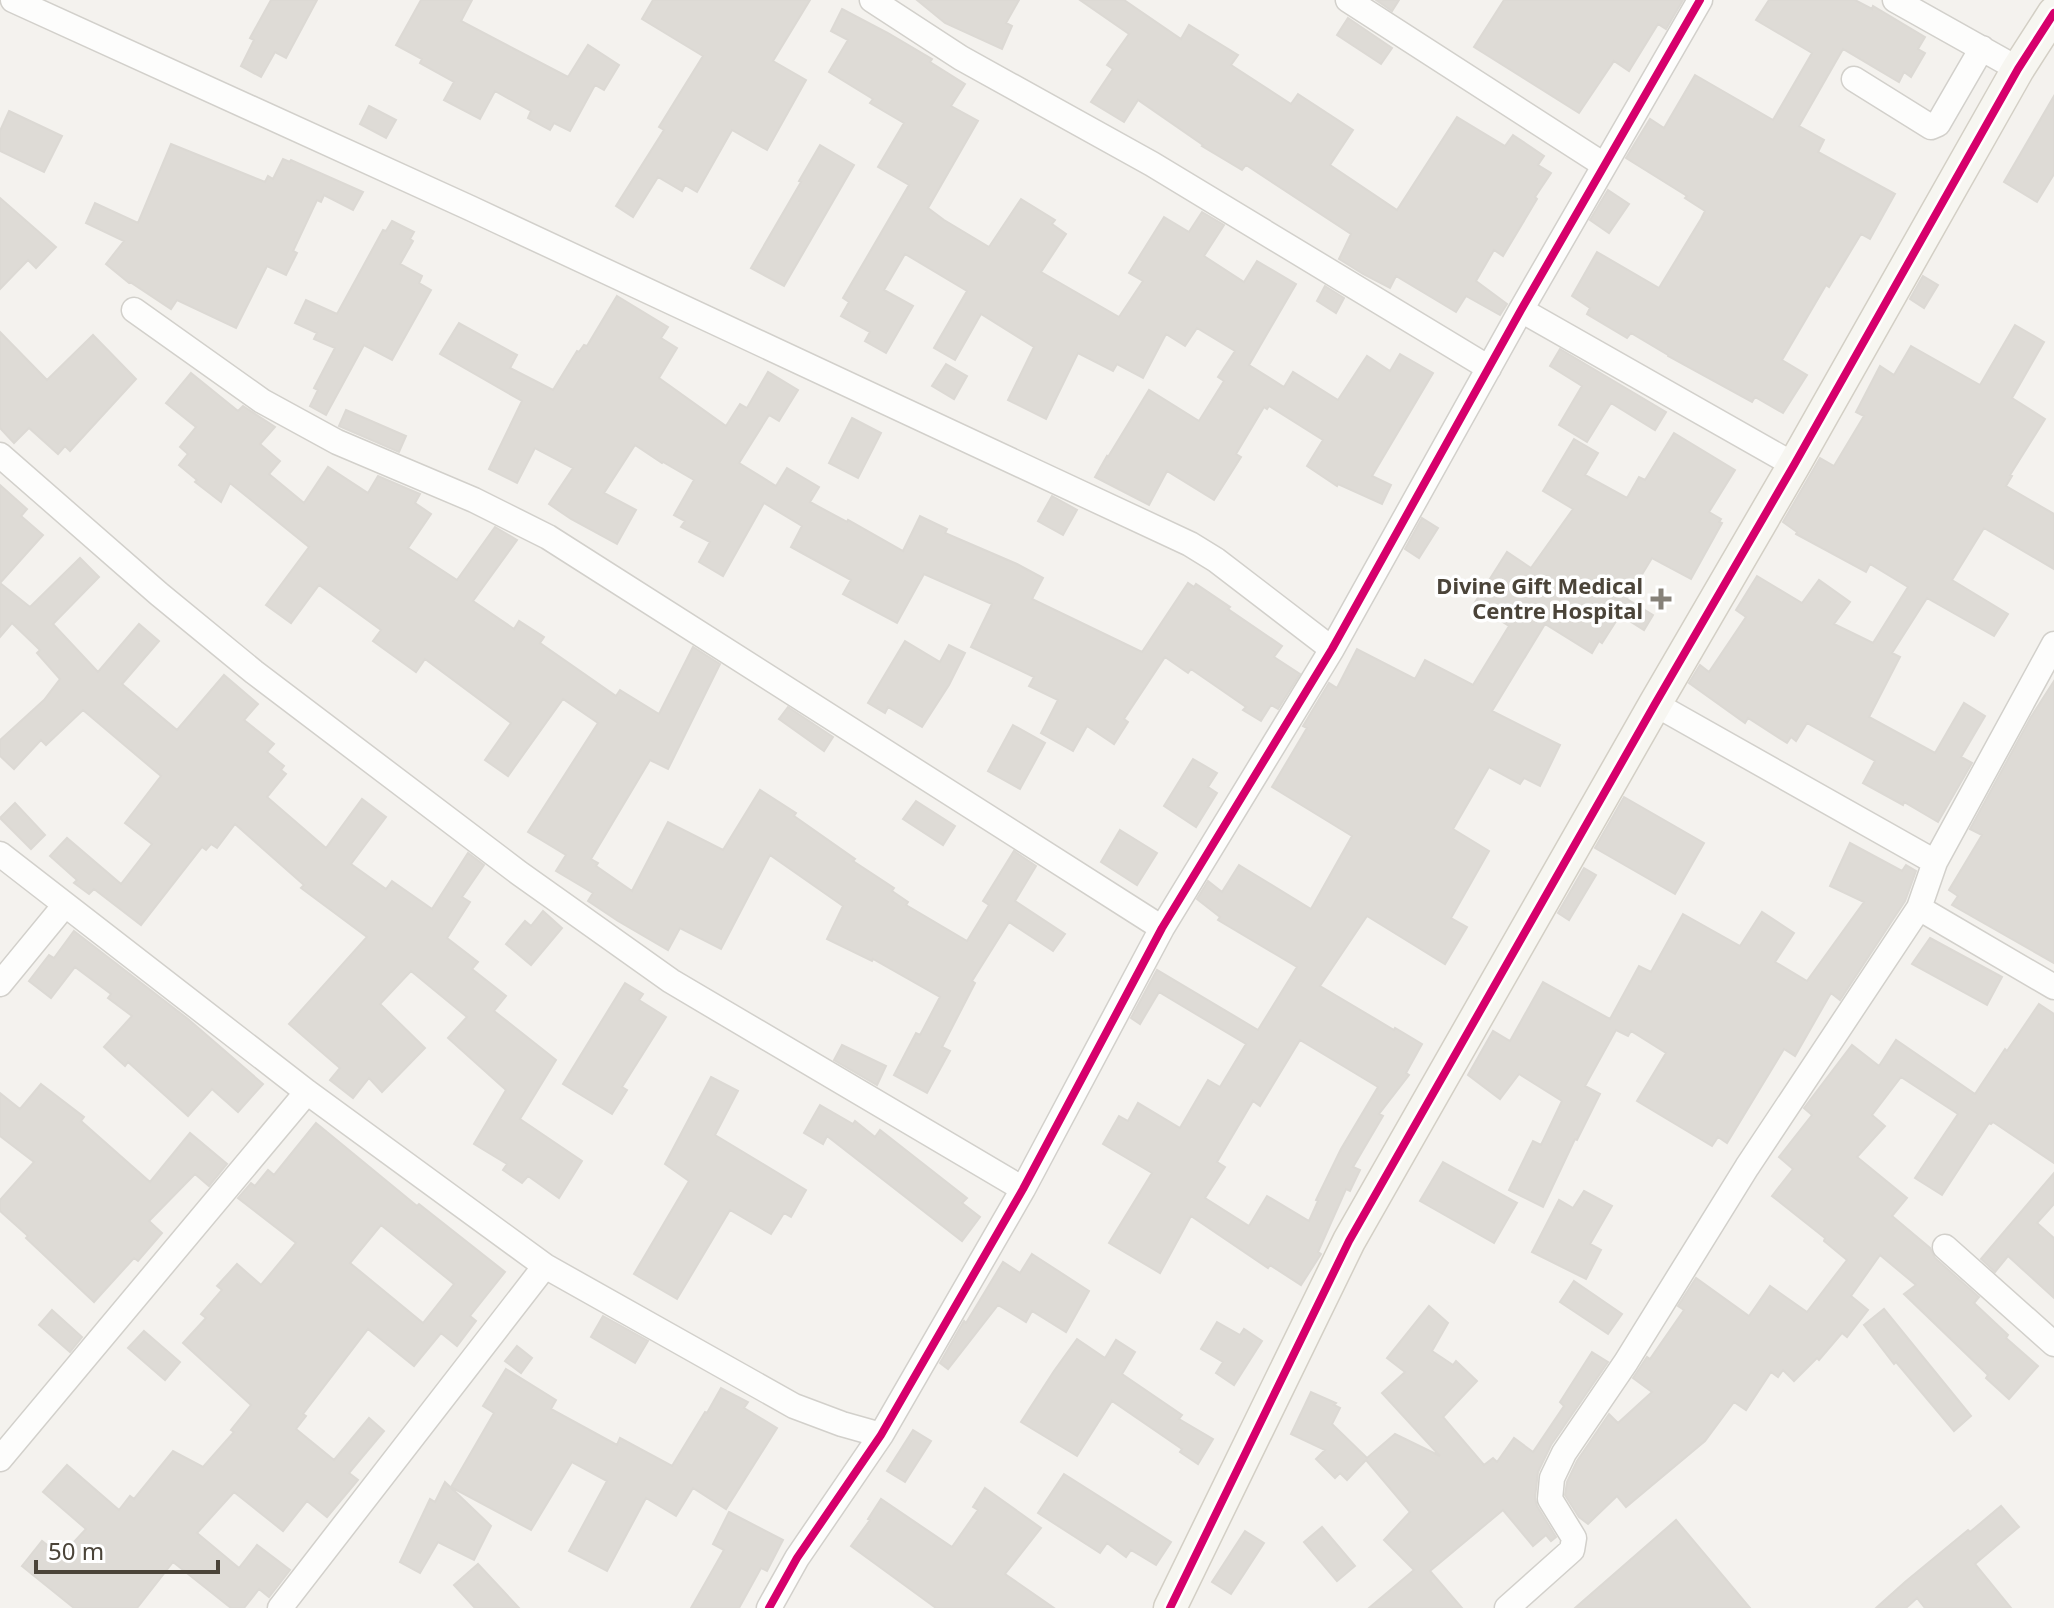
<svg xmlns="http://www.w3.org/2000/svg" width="2054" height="1608" viewBox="0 0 2054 1608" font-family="'Noto Sans',sans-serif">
	<rect width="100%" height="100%" fill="#f4f2ee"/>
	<path fill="#dedbd6" stroke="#dcd9d4" stroke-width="2" fill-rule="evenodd" d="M271,0h46l-31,58 -11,-6 -14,25 -20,-11 13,-26 -4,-2z
		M421,0h51l-11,21 107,56 20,-32 31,20 -15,25 -9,-5 -25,46 -16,-8 -4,7 -22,-12 3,-7 -36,-20 -15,28 -36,-19 10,-18 -34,-19 2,-4 -26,-14z
		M653,0h157l-37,61 33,19 -39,70 -35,-20 -35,62 -12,-7 -3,6 -24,-14 -25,40 -17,-11 48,-76 -5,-3 44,-71 -61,-37z
		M917,0h102l-13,23 6,3 -10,23 -57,-26z
		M1080,0h44l57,39 8,-14 49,30 -7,10 60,39 7,-10 55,36 -23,35 67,45 60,-93 48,29 8,-11 31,21 -6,9 13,8 -16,24 2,2 -34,57 -9,-6 -18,31 31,23 -7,11 -34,-19 -10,16 -60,-36 -6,12 -27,-14 -24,-15 12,-25 -105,-69 -4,5 -40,-24 1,-1 -65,-45 -14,22 -33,-20 22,-33 -6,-4 22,-31z
		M1376,0h23l-7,11z
		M1504,0h179l-17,29 -8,-5 -29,47 -15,-10 -35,52 -105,-66z
		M1769,0h86l17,9 1,-3 52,31 -7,12 7,4 -14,24 -7,-5 -5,10 -56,-33 -44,77 25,14 -6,12 77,42 -25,45 -9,-5 -32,53 -3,-2 -44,75 25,15 -24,38 -28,-16 -3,5 -84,-46v-1l-37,-22 -4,5 -40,-24 3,-6 -18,-12 25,-44 62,36 42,-69 4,-8 -20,-13 2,-2 -61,-38 24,-39 14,9 31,-53 78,45 39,-67 -56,-33z
		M842,9l46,24 44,26 -2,3 35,22 -14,22 27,15 -50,87 16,12 45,27 32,-48 34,21 -3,4 14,10 -25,38 78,45 24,-36 -14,-8 35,-56 25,15 13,-20 22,13 -20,31 40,26 13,-21 39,23 -47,81 35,22 9,-15 45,28 29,-44 23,15 10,-17 33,19 -61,103 19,9 -9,19 -44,-20 -1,2 -30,-20 16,-26 -54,-34 -2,3 -3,-2 -28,47 5,3 -27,43 -47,-29 -18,34 -54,-28 12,-21 1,1 41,-67 50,31 25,-40 -6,-4 17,-26 -38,-23 -12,18 -19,-12 -23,44 -26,-14 -4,7 -35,-18 -32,66 -38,-19 26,-53 -53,-33 -26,46 -21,-12 33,-57 -62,-37 -21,36 29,16 -27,47 -21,-12 5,-9 -29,-16 8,-14 -6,-4 66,-113 -31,-18 26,-44 -34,-20 3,-4 -44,-27 19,-32 -17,-9z
		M1348,18l44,30 -11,16 -44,-29z
		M2054,96v78l-17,28 -33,-20z
		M369,106l27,14 -10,18 -26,-14z
		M9,111l53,25 -18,36 -44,-21v-20z
		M171,144l94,38 3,-6 5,3 10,-20 7,3 1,-2 72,32 -10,18 -29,-15 -3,7 -4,-2 -24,51 4,2 -11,22 -19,-9 -31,62 -59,-28 -6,9 -41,-27 -1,1 -23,-19 18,-23 -38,-18 9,-20 43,20z
		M820,145l34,20 -70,121 -33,-18 50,-86 -2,-1z
		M1608,190l21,14 -20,29 -19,-13z
		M0,198l56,49 -20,21 -8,-8 -28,29z
		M392,221l22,11 -4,7 3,2 -13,23 22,12 -3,7 12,7 -39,70 -28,-15 -38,70 -16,-9 8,-16 -4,-2 21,-40 -21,-9 3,-6 -22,-10 11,-23 31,14 46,-84 3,1z
		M1923,276l15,9 -14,23 -14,-9z
		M1325,286l19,12 -8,15 -19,-12z
		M617,296l51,31 -7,11 16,10 -18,30 67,48 14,-22 7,4 21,-36 30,18 -19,31 -10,-6 -30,48 37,23 11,-18 32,19 -9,15 37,20 1,-2 55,31 17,-35 27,13 -2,4 72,31 26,14 -11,21 110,53 46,-69 6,4 2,-3 34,23 -2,2 54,37 -8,11 26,17 -22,35 -7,-4 -10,16 -18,-11 3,-3 -55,-38 -3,4 -23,-16 -41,62 4,3 -14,22 -27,-18 -14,25 -32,-18 17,-33 -29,-14 5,-9 -63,-30 21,-43 -68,-30 -27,49 -54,-29 8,-14 -60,-33 11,-21 -38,-23 -41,73 -24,-14 11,-20 -29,-15 4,-6 -11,-6 20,-35 -31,-18 -1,1 -27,-18 -31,48 32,17 -19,34 -46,-25 -22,-15 24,-36 -38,-20 -18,35 -28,-14 33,-68 -82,-47 19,-31 58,32 -7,13 43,22 24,-39 2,1 5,-7 3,1z
		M2015,325l29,17 -32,56 33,21 -35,56 2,1 -6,10 48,28v55l-70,-41 -32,52 56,34 -14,22 -67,-38 -35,55 8,4 -31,60 66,36 29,-50 21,13 -24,41 11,6 -34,59 -34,-20 -1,3 -40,-22 12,-22 -68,-38 -11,18 -5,-4 -4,6 -39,-25 -3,5 -56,-40 11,-18 9,7 37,-55 -10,-7 21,-34 45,27 17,-23 31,22 -16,22 39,19 35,-56 -38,-23 -4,8 -70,-38 1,-2 -14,-10 37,-64 14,8 30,-50 -8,-4 24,-46 14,9 17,-29 69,39z
		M0,332l47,48 46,-45 43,44 -66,72 -5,-5 -7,8 -29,-26 -15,15 -14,-15z
		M1560,349l106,63 -11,18 -44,-27 -24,39 -28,-17 23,-39 -32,-20z
		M946,364l21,12 -13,23 -22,-13z
		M191,373l47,38 5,-5 32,21 -15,17 20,17 -11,13 35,29 24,-36 40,26 10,-17 42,18 -5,9 16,11 -23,34 49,32 38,-53 22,13 -44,61 41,28 5,-8 25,16 -4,6 76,53 4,-6 39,24 34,-67 27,17 -52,105 -18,-9 -59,99 7,4 -2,3 36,25 36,-69 55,28 37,-60 36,23 -2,3 61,43 -2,2 41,27 -2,3 16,11 -2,3 61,36 22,-36 -6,-4 31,-50 22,15 -21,35 50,33 -12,17 -44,-29 -37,59 3,2 -33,64 8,4 -23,42 -33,-18 22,-42 4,2 20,-38 -67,-38 -1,2 -45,-22 16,-33 -73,-51 -49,94 -41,-21 -12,22 -50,-29 -30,-20 5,-8 -37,-22 10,-16 -38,-23 70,-109 -35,-24 -55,77 -23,-16 26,-37 -86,-64 -9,13 -43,-31 8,-11 -62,-45 -28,38 -25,-18 43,-58 -79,-64 -9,19 -26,-20 2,-2 -18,-15 9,-11 -8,-7 16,-20 -30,-24z
		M346,410l60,26 -7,16 -60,-26z
		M852,418l29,15 -23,45 -29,-15z
		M1674,433l61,37 -26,42 12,7 -2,3 3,1 -31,56 -39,-21 -25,41 26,16 -9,15 -24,-15 -18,28 -3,-2 -7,12 -47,-29 -53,87 68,34 -20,41 -16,-8 -4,6 -31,-17 -36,62 36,22 -38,67 16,9 -22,37 -78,-48 -47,70 74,44 1,-2 27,16 -16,29 3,2 -30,39 4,2 -30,51 7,3 -10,21 -4,-2 -28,63 3,2 -20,31 -31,-20 -2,3 -77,-52 -31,57 -51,-30 43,-70 -49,-29 16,-28 9,5 10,-18 42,25 28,-48 12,7 26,-43 -87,-52 -19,32 -9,-6 26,-48 101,60 39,-63 -79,-47 2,-3 -23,-18 11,-18 14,11 17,-27 72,44 41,-73 -80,-49 35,-59 -4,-2 26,-43 8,5 20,-39 58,30 10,-19 48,25 36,-59 -35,-22 33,-52 24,16 42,-59 -30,-18 31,-52 24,14 -13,22 42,23 12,-21 6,3zM1300,1040l78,47 -37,62 -25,51 2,1 -9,20 -42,-25 -18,30 -44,-28 20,-31 -8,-5 36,-61 7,5z
		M0,485l27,24 -6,7 22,19 -43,48 30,24 50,-49 19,19 -46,47 45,48 41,-48 20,17 -37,43 55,46 47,-55 34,29 -14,16 30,24 -7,8 17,14 -3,4 5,4 -19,23 59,51 36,-49 24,18 -35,47 35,25 6,-8 40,28 36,-56 16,12 -22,32 8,5 -23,36 31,24 -6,7 34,27 -12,15 62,49 -36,59 62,42 -23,37 -31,-22 -6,7 -19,-13 4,-6 -33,-20 32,-54 -58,-52 19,-21 -56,-46 -31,33 45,44 -43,44 -13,-14 -16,20 -23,-18 10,-12 -51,-44 78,-87 -66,-49 3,-3 -69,-61 -18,24 -6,-4 -5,6 -4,-3 -61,78 -47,-36 -5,5 -15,-11 3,-3 -27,-24 17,-18 54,46 31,-40 -27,-21 36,-47 -78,-66 -37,35 -5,-5 -27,29 -14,-13v-16l44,-40 16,-21 -23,-26 3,-3 -28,-27 -12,14z
		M1052,496l25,14 -14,25 -25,-14z
		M1422,518l16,10 -19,30 -14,-9z
		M905,641l35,21 9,-17 16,8 -16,32 -27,42 -34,-20 -3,6 -17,-10z
		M2054,681v282l-102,-58 6,-9 -9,-6 33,-55 -12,-6 61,-112z
		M788,707l45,30 -9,14 -45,-32z
		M1013,725l32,18 -25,46 -32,-18z
		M1193,759l24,14 -9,14 9,6 -21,34 -32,-21z
		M1624,797l80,46 -29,51 -80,-46z
		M916,801l39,25 -12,19 -40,-26z
		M15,803l30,32 -14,14 -31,-31z
		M1120,830l37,23 -20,32 -36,-23z
		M1850,843l52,28 4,-6 10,6 -11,30 -65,99 -9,-7 -36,63 -11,-7 -57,94 -9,-6 -6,9 -75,-45 29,-48 -35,-22 -3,5 -12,-6 -31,56 15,8 -23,46 -2,-1 -32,68 -34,-17 24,-49 8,4 21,-44 -43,-27 -19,25 -32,-24 25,-44 17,10 33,-59 67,37 29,-53 12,6 32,-58 57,32 22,-34 32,21 -19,29 32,19 57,-79 -34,-16z
		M1584,868l12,7 -27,45 -11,-7z
		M543,911l19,17 -31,37 -25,-21 19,-23 6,5z
		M74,931l114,88 75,65 -25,28 -26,-23 -24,27 -60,-54 -3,4 -21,-19 28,-31 -24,-18 3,-4 -36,-27 -24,31 -22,-17 20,-26 5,3z
		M1930,938l72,39 -15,28 -75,-41z
		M625,983l18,11 -4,6 27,17 -44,70 5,3 -15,24 -49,-30z
		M2039,1004l15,10v149l-61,-41 -2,2 -2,-1 -47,72 -27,-17 43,-64 -57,-37 -29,38 13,11 -28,31 50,41 -15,18 38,32 5,10 44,39 -5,6 34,32 -2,3 32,28 -29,33 -23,-21 2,-3 -84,-81 12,-9 -36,-30 -29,41 17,14 -21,27 -5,-4 -23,27 -2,-2 -23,23 -11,-11 -5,7 -7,-5 -25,38 -12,-8 -29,39 -79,66 -9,-11 -29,28 -9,-7 -14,-22 2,-13 10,-21 32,-47 9,9 34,-31 -19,-14 14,-21 3,2 34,-49 -6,-4 18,-28 53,38 21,-30 37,26 40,-52 -23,-19 1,-3 -53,-42 21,-27 -14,-12 33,-42 -8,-7 48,-63 27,21 17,-26 79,54 30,-45 2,2z
		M842,1045l44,21 -9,19 -43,-25z
		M711,1077l27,14 -23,44 91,55 -15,27 -7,-4 -13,21 -41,-24 -53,89 -43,-25 55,-93 -24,-17z
		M41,1084l43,33 -3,4 69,61 40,-49 37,31 -18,22 -14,-12 -46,47 13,12 -24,28 -4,-3 -40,44 -68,-64 2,-2 -28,-25v-11l34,-38 -34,-26v-43l20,16z
		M820,1105l33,19 2,-3 20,16 5,-7 87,68 -5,5 18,14 -18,24 -135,-105 -4,8 -19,-11z
		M316,1123l101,83 2,-2 86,68 -35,44 6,5 -19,25 -16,-13 -27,33 -46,-37 -65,85 3,2 -10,13 38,31 35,-42 15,13 -35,42 9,7 -31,37 -20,-16 -24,30 -49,-39 -37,41 42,35 18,-23 33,25 -21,27 -10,-8 -15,19h-13l-58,-46 -36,46h-63l-52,-42 20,-25 19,15 25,-27 -43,-37 24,-27 52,45 11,-14 4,3 39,-48 30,16 31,-35 -3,-2 20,-25 -68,-62 23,-25 -5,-4 21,-24 -5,-4 20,-22 24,21 35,-42 -58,-45 13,-15 4,3 13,-16 6,5zM381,1225l73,59 -31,39 -73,-60z
		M1443,1162l74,41 -23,40 -74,-42z
		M2054,1173v31l-17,19 17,15v60l-46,-42 -13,16 -14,-13z
		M1584,1191l28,15 -22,38 11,6 -15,29 -54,-27 27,-52 14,8z
		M1032,1254l57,37 -23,41 -34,-21 -6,11 -28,-17 -50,64 -8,-6 24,-42 2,2 37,-61 17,11z
		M1574,1281l48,33 -14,20 -48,-32z
		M1429,1306l19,17 -16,28 21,14 3,-4 21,20 -34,36 41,48 9,-7 4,4 17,-24 19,14 31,-46 -4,-4 32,-50 16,10 -57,83 -13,27 -3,26 2,8 19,31 -5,4 -5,-6 -13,11 -30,-36 -73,61 32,37h-93l45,-38 -30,-30 26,-28 -44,-52 -19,20 -7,-7 -5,5 -19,-19 9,-9 -34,-16 20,-42 25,11 -2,2 6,3 -8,16 35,34 28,-24 45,22 -58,-63 23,-21 -18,-14z
		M1884,1309l87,107 -17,15 -58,-69 -2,2 -30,-39z
		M52,1310l30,27 -12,15 -31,-27z
		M603,1316l45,25 -13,22 -44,-26z
		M1217,1322l23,13 4,-6 18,12 -28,44 -18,-12 7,-11 -22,-13z
		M144,1331l36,31 -15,18 -37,-32z
		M1077,1339l28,19 11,-18 19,12 -13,22 60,41 -3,4 34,20 -15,25 -18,-12 2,-3 -70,-48 -35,55 -56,-34 33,-51z
		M517,1346l15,12 -11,15 -16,-12z
		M506,1369l50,31 -5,9 66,36 3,-7 52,28 33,-54 2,1 14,-25 27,14 -4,6 33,20 -51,81 -33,-21 -17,28 -30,-18 -39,73 -38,-20 38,-70 -35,-19 -41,68 -80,-43 43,-74 -11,-7z
		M913,1430l18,11 -26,41 -18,-11z
		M1064,1474l107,68 -15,23 -25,-15 -5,7 -19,-14 -7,10 -62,-40z
		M445,1482l46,44 -17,34 -36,-18 -18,31 -20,-11 30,-63 5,3z
		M985,1488l56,40 -36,46 49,34h-118l-85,-62 19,-26 -2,-1 13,-20 71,48 26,-37 -5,-3z
		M2001,1506l18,21 -44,37 36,44h-86l-8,-10 -11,10h-30l29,-26 63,-52 2,2z
		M729,1512l54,28 -16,31 -6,-3 -22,40h-48l33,-58 -11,-6z
		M1676,1520l74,88h-175z
		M1322,1527l33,39 -18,15 -33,-39z
		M1245,1531l19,12 -33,51 -19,-12z
		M478,1564l41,44h-44l-21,-23z"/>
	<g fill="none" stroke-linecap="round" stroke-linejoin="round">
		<defs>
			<path id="street" d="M13,0l457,208 720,336 26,16 116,89
				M872,0l89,58 191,106 337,204
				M1348,0l256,165
				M1895,0l123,69
				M1854,79l77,48 7,-3 44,-76
				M134,310l128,91 75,41 137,58 74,37 614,391
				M1521,310l273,155
				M0,455l159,139 95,78 265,201 152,108 352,208
				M1655,704l280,158
				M0,854l307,238 238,174 249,140 48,18 39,11
				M1919,908l135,79
				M0,984l64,-78
				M1945,1247l109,97
				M0,1459l307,-367
				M280,1608l265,-342
				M769,1608l28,-50 84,-123 142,-246 139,-261 170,-279 189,-339 179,-310
				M1507,1608l65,-58 2,-12 -24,-39 2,-21 12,-25 62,-91 121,-195 172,-259 16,-46 119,-218"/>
			<path id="secondary" d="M1170,1608l179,-367 306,-537 139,-239 224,-396 36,-56"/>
		</defs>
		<use href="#street" stroke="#d2d0cb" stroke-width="27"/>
		<use href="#secondary" stroke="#d3cfc5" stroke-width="35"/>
		<use href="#street" stroke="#fdfdfc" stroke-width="24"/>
		<use href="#secondary" stroke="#f7f6f1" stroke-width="32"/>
		<defs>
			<path id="cycleway" d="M769,1608l28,-50 84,-123 142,-246 139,-261 170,-279 189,-339 179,-310
				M1170,1608l179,-367 306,-537 139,-239 224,-396 36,-56"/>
		</defs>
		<use href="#cycleway" stroke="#fff" stroke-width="13"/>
		<use href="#cycleway" stroke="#d6006c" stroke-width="8"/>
	</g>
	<path fill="#868178" stroke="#fff" stroke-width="3" d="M1657 587h8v8h8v8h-8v8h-8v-8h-8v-8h8z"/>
	<g text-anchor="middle" stroke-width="7" stroke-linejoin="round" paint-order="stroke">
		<g font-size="22" font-weight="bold" fill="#4b4439" stroke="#fff" text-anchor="end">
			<text x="1643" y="594">Divine Gift Medical<tspan x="1643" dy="25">Centre Hospital</tspan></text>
		</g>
	</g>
	<path d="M36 1560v12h182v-12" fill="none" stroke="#4b4439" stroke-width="4"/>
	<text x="48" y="1560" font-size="24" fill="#4b4439" stroke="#ffffff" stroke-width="6" paint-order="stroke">50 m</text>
</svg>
